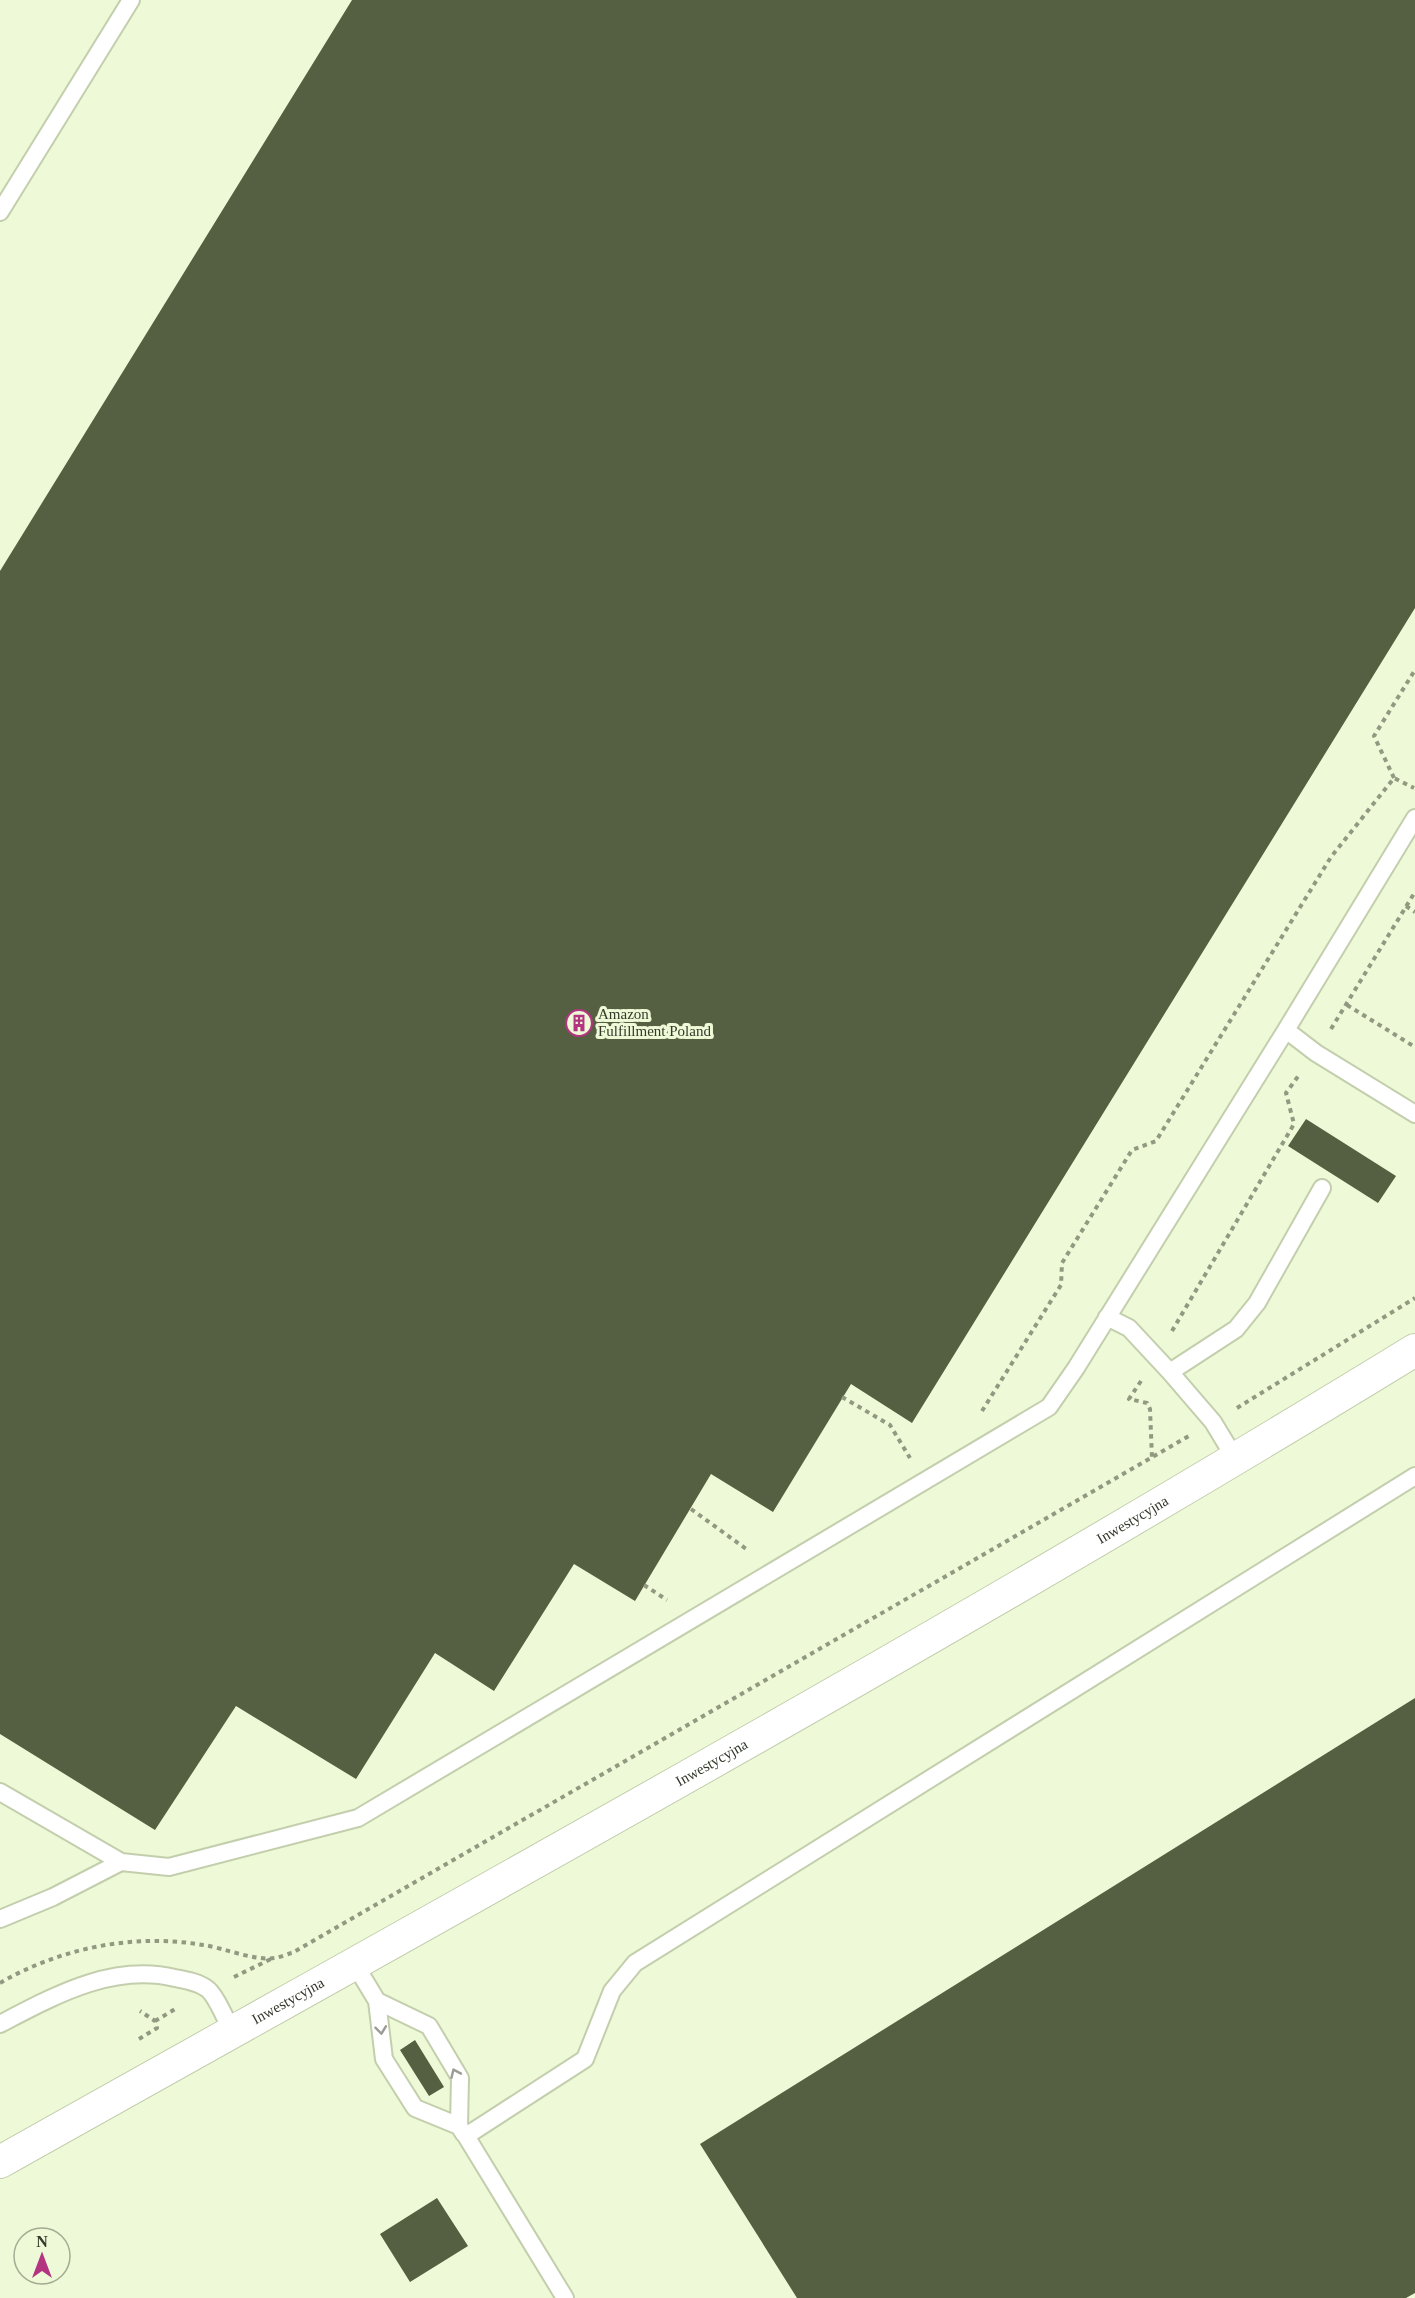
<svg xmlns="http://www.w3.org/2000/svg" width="1415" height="2298" viewBox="0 0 1415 2298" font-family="Georgia,serif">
	<rect width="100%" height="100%" fill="#eef9d7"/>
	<path fill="#555f41" d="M352,0h1063v608l-503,815 -61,-39 -78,128 -62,-38 -76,127 -61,-37 -80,127 -59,-38 -79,126 -120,-73 -81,124 -155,-96v-1163z
		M1306,1119l90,57 -18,27 -90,-57z
		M1415,1698v595l-9,5h-609l-97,-154z
		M415,2040l29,47 -15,9 -29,-46z
		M437,2198l31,48 -58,36 -30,-48z"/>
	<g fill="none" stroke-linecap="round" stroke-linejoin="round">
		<defs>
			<path id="lane" d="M0,212l131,-212
				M1415,818l-129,212 30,23 99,61
				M1107,1317l22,11 41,44 43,50 23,38
				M1170,1372l66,-43 21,-26 65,-115
				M0,1792l121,70 48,5 189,-49 691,-411 27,-39 210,-338
				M0,1919l53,-22 68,-35
				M354,1963l23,38 7,58 31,49 44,18
				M377,2001l52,25 31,52 -1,48 5,8
				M0,2024c54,-28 112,-61 175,-46 10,2 23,4 31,10 9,5 21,34 26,44
				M565,2298l-99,-162 119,-77 27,-68 23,-28 780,-487"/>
			<g id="street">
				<path id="s1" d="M0,2162c474,-266 952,-528 1415,-812"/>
			</g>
		</defs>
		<use href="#lane" stroke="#c3cead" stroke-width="20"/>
		<use href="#street" stroke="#c3cead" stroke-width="34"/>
		<path stroke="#919981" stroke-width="4" stroke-dasharray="4.5 4.5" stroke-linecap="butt" d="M1394,778l-20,-42 41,-66
			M1406,906l9,6
			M1347,1005l68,42
			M1331,1029l84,-137
			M1172,1331l122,-207 -8,-31 13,-18
			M1141,1381l-12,18 18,4 3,6 2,49
			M842,1397l48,28 20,33
			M1237,1408l178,-110
			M982,1411l79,-126 1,-22 70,-113 24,-9 175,-284 63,-79 20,10
			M691,1509l58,42
			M644,1585l23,15
			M234,1977l39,-19
			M0,1983c60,-35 134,-50 203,-38 22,3 50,16 72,13 6,-1 12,-4 17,-5l897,-517
			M155,2021l22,-13
			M139,2039l18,-11 -2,-7 -15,-10"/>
		<use href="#lane" stroke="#fff" stroke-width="16"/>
		<use href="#street" stroke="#fff" stroke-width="32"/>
	</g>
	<defs><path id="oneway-chevron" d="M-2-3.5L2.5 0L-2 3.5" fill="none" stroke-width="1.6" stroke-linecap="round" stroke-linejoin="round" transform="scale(1.5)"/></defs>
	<g stroke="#9a9c95">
		<use href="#oneway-chevron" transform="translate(381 2030) rotate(83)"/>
		<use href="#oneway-chevron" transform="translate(455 2073) rotate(-114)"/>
	</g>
	<defs>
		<symbol id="building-ring" viewBox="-11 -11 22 22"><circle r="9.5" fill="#eef9d7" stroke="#b33481" stroke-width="1.5"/><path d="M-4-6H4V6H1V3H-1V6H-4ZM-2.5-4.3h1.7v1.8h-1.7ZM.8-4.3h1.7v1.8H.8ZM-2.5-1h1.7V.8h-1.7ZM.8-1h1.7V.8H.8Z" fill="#b33481"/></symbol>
	</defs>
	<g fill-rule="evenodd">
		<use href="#building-ring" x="564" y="1008" width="30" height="30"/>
	</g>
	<g text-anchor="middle" stroke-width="6" stroke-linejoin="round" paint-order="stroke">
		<g font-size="15" fill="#34392b" stroke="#eef9d7" text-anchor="start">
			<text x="598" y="1019">Amazon<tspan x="598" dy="17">Fulfillment Poland</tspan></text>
		</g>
		<g font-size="15" fill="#34392b" stroke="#eef9d7">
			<text dy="5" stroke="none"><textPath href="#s1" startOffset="1302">Inwestycyjna</textPath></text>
			<text dy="5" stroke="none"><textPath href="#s1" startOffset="816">Inwestycyjna</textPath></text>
			<text dy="5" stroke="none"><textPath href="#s1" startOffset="330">Inwestycyjna</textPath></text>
		</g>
	</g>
	<g transform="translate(42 2256)"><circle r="28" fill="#eef9d7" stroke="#a4ac92" stroke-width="1.5"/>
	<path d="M0-4.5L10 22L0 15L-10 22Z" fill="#b33481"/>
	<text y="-9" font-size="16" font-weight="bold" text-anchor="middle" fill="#34392b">N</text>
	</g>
</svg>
